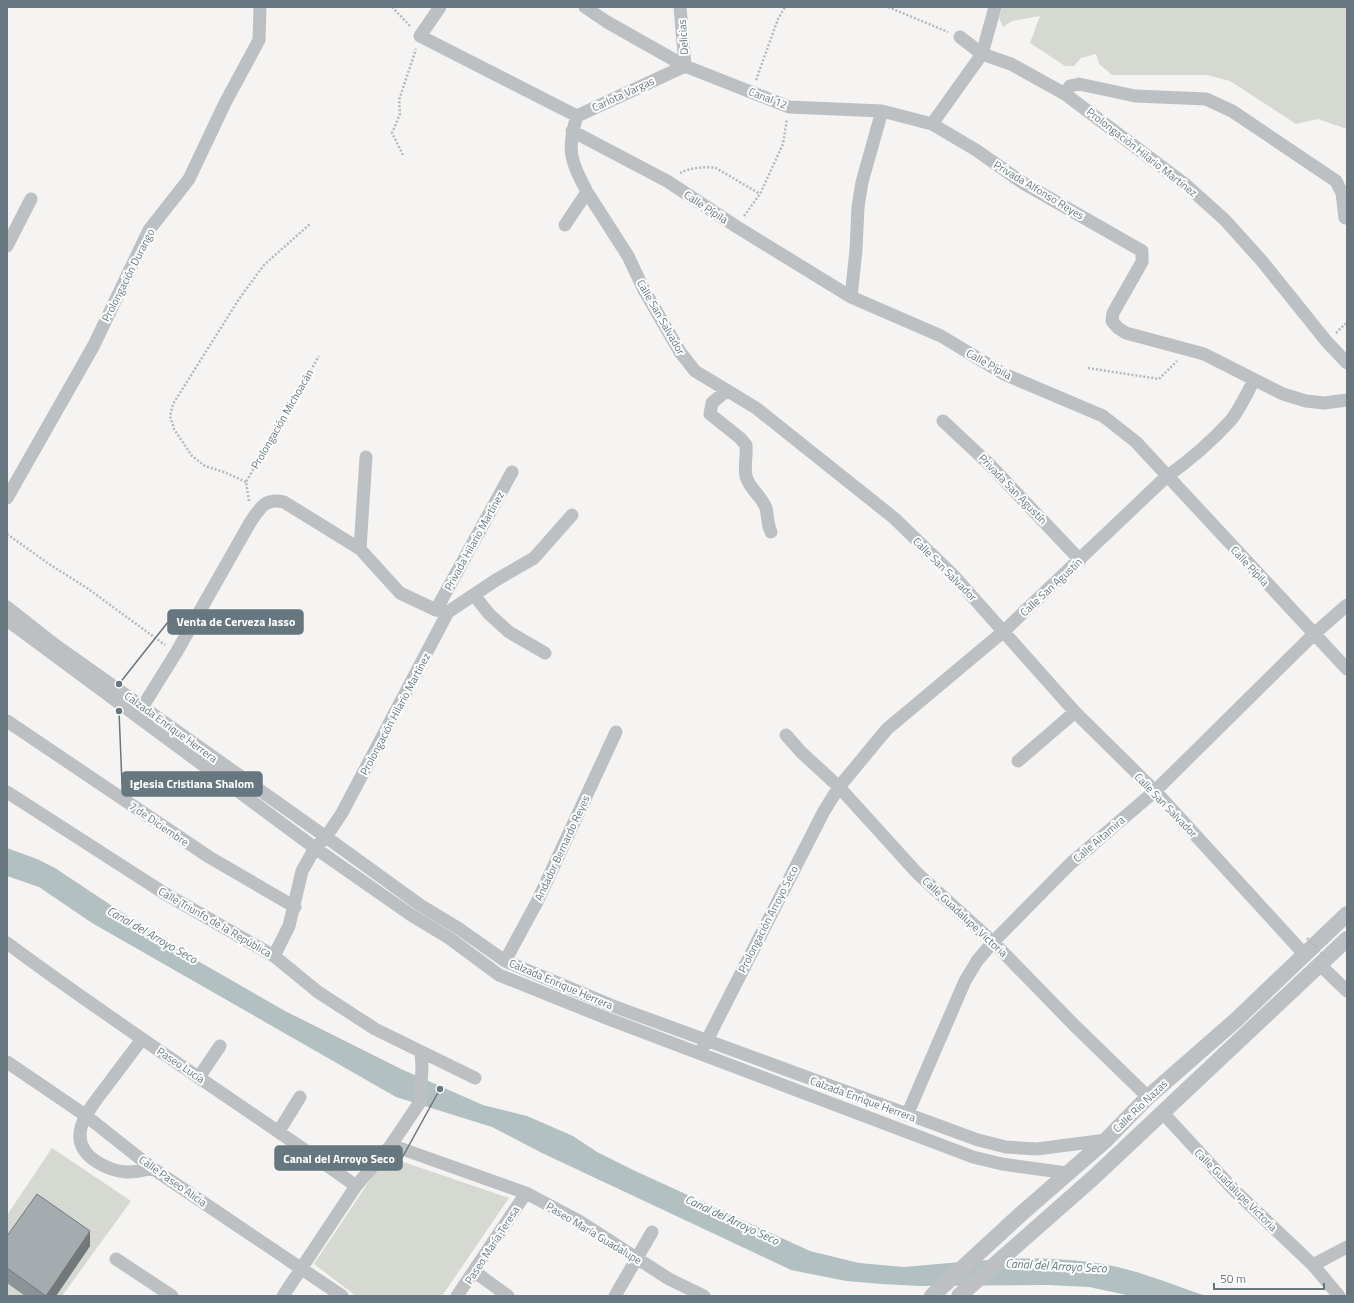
<svg xmlns="http://www.w3.org/2000/svg" width="1354" height="1303" viewBox="0 0 1354 1303" font-family="'Titillium Web',sans-serif">
	<rect width="100%" height="100%" fill="#f5f4f2"/>
	<path fill="#d5d9d1" d="M1002,7h345v122l-29,-10 -22,5 -66,-43 -23,-6h-95l-13,-11 -3,-10 -15,4 -7,8h-9l-35,-23 10,-27 -28,5 -9,6 -4,-9z
		M52,1148l79,53 -69,95h-55v-81z
		M386,1156l123,42 -67,98h-86l-42,-32z"/>
	<path fill="#b3c0c2" d="M7,848l30,11 18,9 122,81 108,62 116,58 82,36 44,11 46,20 24,16 34,17 179,82 49,12 45,4c69,-6 141,-15 209,-1 32,7 63,20 93,30h-75l-42,-9 -41,-2 -128,1 -39,-2 -35,-3 -55,-11 -249,-117 -50,-26 -96,-30 -304,-174 -53,-36 -32,-11z"/>
	<g fill="none" stroke-linecap="round" stroke-linejoin="round">
		<path stroke="#b6b9bb" stroke-width="2.5" stroke-dasharray="2 2" stroke-linecap="butt" d="M392,7l19,20
			M888,7l60,25
			M756,80l22,-61 7,-12
			M403,155l-11,-22 8,-19 -1,-14 17,-51
			M680,173c9,-5 25,-7 36,-5l44,26
			M744,216l16,-22 23,-50 4,-25
			M1336,333l11,-11
			M1088,368l71,11 18,-18
			M246,482l-22,-10 -19,-6 -13,-10 -18,-27 -4,-13 3,-12 66,-105 25,-34 46,-41
			M249,501l-3,-19 73,-126
			M7,534l42,30 38,24 78,57"/>
		<path stroke="#bcc0c3" stroke-width="13" d="M440,7l-20,29 157,80
			M585,7l22,15 78,44 104,41 93,4 50,13 50,-70 13,-47
			M960,37l22,17 29,10 54,30 121,91 39,35 36,40 66,82 20,21
			M1065,94l5,-8 9,-2 56,12 71,3 26,12 104,70 6,12 3,25
			M932,124l44,26 47,33 119,68v11l-29,51 -1,8 6,7 8,5 78,21 79,40 23,7 18,2 23,-3
			M572,131l95,50 70,46 114,70 90,39 63,38 99,42 33,26 211,227
			M587,192l41,64 16,34 36,62 15,19 61,37 138,110 60,58 121,136 80,79 150,164
			M565,225l22,-33c-16,-31 -21,-41 -10,-76l108,-50 -5,-59
			M7,246l24,-47
			M851,297l5,-47 2,-43 4,-25 20,-71
			M727,390l-15,13 -2,11 30,24 6,7c1,10 -2,21 0,31 3,13 15,19 20,32 2,8 1,16 5,24
			M943,421l47,44 90,95
			M7,498l87,-153 55,-115 40,-51 36,-76 34,-63 1,-33
			M360,549l6,-92
			M474,595l15,19 20,18 36,21
			M7,607l47,37 272,193 94,68 38,23 47,33 108,45 365,134 28,7 31,2 69,-9
			M436,610l76,-138
			M7,620l308,228 96,67 38,23 50,37 107,43 367,139 29,7 65,9
			M138,714l38,-61 75,-132c10,-14 14,-23 33,-19l76,47 40,44 36,17 12,2
			M7,721l202,136 86,50
			M786,735l15,17 38,35 79,87 75,68 81,83 74,72
			M1018,761l57,-49
			M7,792l157,101 110,63 44,36 57,37 100,49
			M7,943c114,85 234,161 349,243
			M274,956l15,-30 13,-55 13,-23 11,-11 16,-24 106,-201 48,-32 38,-22 38,-43
			M505,961l32,-59 79,-170
			M1320,965l27,26
			M142,1039c-11,15 -22,29 -33,44 -17,23 -49,56 -12,79 20,12 34,12 55,6
			M703,1048l121,-237 15,-24 48,-58 117,-98 162,-154c23,-16 46,-36 65,-57 9,-11 16,-27 23,-40
			M7,1062l78,53 67,53 190,128
			M199,1077l21,-31
			M1162,1112l72,78 79,75 26,31
			M907,1115l58,-134 12,-20 16,-19 77,-78 85,-73 159,-157 33,-29
			M279,1131l21,-34
			M391,1145l135,48 53,28 90,58 35,17
			M116,1259l56,37
			M1313,1265l34,-18
			M475,1272l33,24
			M283,1296l73,-110 35,-41 29,-43 2,-34 -1,-16
			M457,1296l69,-103
			M615,1296l37,-64"/>
		<path stroke="#bcc0c3" stroke-width="16" d="M932,1296l89,-82 85,-74 42,-43 88,-77 111,-106
			M959,1296l134,-118 254,-239"/>
		<path stroke="#b6b9bb" stroke-width="2.5" stroke-dasharray="2 2" stroke-linecap="butt" d="M1307,938l20,21"/>
	</g>
	<path fill="#8d9497" d="M7,1236l83,10 -34,50h-31l-18,-13z"/>
	<path fill="#73787b" d="M90,1231v15l-34,50h-10z"/>
	<path fill="#a4acb0" stroke="#73787b" d="M37,1194l53,37 -44,65 -39,-28v-32z"/>
	<g text-anchor="middle" stroke-width="4" stroke-linejoin="round" paint-order="stroke">
		<g font-size="11" fill="#67777f" stroke="#fff">
			<text transform="translate(683 37) rotate(-94)" y="4">Delicias</text>
			<text transform="translate(623 94) rotate(-25)" y="4">Carlota Vargas</text>
			<text transform="translate(768 98) rotate(21)" y="4">Canal 12</text>
			<text transform="translate(1142 152) rotate(38)" y="4">Prolongación Hilario Martínez</text>
			<text transform="translate(1039 190) rotate(31)" y="4">Privada Alfonso Reyes</text>
			<text transform="translate(706 207) rotate(33)" y="4">Calle Pípila</text>
			<text transform="translate(128 275) rotate(-63)" y="4">Prolongación Durango</text>
			<text transform="translate(661 317) rotate(60)" y="4">Calle San Salvador</text>
			<text transform="translate(989 364) rotate(29)" y="4">Calle Pípila</text>
			<text transform="translate(282 419) rotate(-60)" y="4">Prolongación Michoacán</text>
			<text transform="translate(1013 489) rotate(46)" y="4">Privada San Agustín</text>
			<text transform="translate(474 541) rotate(-61)" y="4">Privada Hilario Martínez</text>
			<text transform="translate(1250 566) rotate(47)" y="4">Calle Pípila</text>
			<text transform="translate(945 569) rotate(45)" y="4">Calle San Salvador</text>
			<text transform="translate(1051 587) rotate(-43)" y="4">Calle San Agustín</text>
			<text transform="translate(395 714) rotate(-62)" y="4">Prolongación Hilario Martínez</text>
			<text transform="translate(171 727) rotate(36)" y="4">Calzada Enrique Herrera</text>
			<text transform="translate(1166 805) rotate(46)" y="4">Calle San Salvador</text>
			<text transform="translate(159 824) rotate(34)" y="4">7 de Diciembre</text>
			<text transform="translate(1099 839) rotate(-41)" y="4">Calle Altamira</text>
			<text transform="translate(562 848) rotate(-65)" y="4">Andador Bernardo Reyes</text>
			<text transform="translate(965 917) rotate(43)" y="4">Calle Guadalupe Victoria</text>
			<text transform="translate(768 919) rotate(-63)" y="4">Prolongación Arroyo Seco</text>
			<text transform="translate(215 922) rotate(30)" y="4">Calle Triunfo de la República</text>
			<text transform="translate(561 984) rotate(23)" y="4">Calzada Enrique Herrera</text>
			<text transform="translate(181 1065) rotate(34)" y="4">Paseo Lucía</text>
			<text transform="translate(863 1099) rotate(20)" y="4">Calzada Enrique Herrera</text>
			<text transform="translate(1140 1106) rotate(-44)" y="4">Calle Río Nazas</text>
			<text transform="translate(173 1181) rotate(35)" y="4">Calle Paseo Alicia</text>
			<text transform="translate(1236 1190) rotate(45)" y="4">Calle Guadalupe Victoria</text>
			<text transform="translate(594 1233) rotate(31)" y="4">Paseo María Guadalupe</text>
			<text transform="translate(492 1245) rotate(-57)" y="4">Paseo María Teresa</text>
		</g>
		<g font-size="12" font-style="italic" fill="#63787c" stroke="#fff">
			<text transform="translate(152 935) rotate(30)" y="4">Canal del Arroyo Seco</text>
			<text transform="translate(732 1220) rotate(25)" y="4">Canal del Arroyo Seco</text>
			<text transform="translate(1056 1266) rotate(3)" y="4">Canal del Arroyo Seco</text>
		</g>
	</g>
	<path fill="none" stroke="#67777f" stroke-width="1.5" d="M119 684L168 622M119 711L122 784M440 1089L402 1158"/>
	<g fill="#67777f" stroke="#fff" stroke-width="1.5">
		<circle cx="119" cy="684" r="4"/>
		<circle cx="119" cy="711" r="4"/>
		<circle cx="440" cy="1089" r="4"/>
	</g>
	<g fill="#67777f" stroke="#67777f" stroke-width="1.5">
		<rect x="168" y="610" width="135" height="24" rx="4"/>
		<rect x="122" y="772" width="140" height="24" rx="4"/>
		<rect x="275" y="1146" width="127" height="24" rx="4"/>
	</g>
	<g font-size="12" text-anchor="middle" font-weight="bold" fill="#fff">
		<text x="236" y="626">Venta de Cerveza Jasso</text>
		<text x="192" y="788">Iglesia Cristiana Shalom</text>
		<text x="339" y="1163">Canal del Arroyo Seco</text>
	</g>
	<rect width="1354" height="1303" fill="none" stroke="#67777f" stroke-width="16"/>
	<path d="M1214 1283v6h110v-6" fill="none" stroke="#67777f" stroke-width="2"/>
	<text x="1220" y="1283" font-size="12" fill="#67777f" stroke="#ffffff" stroke-width="3" paint-order="stroke">50 m</text>
</svg>
